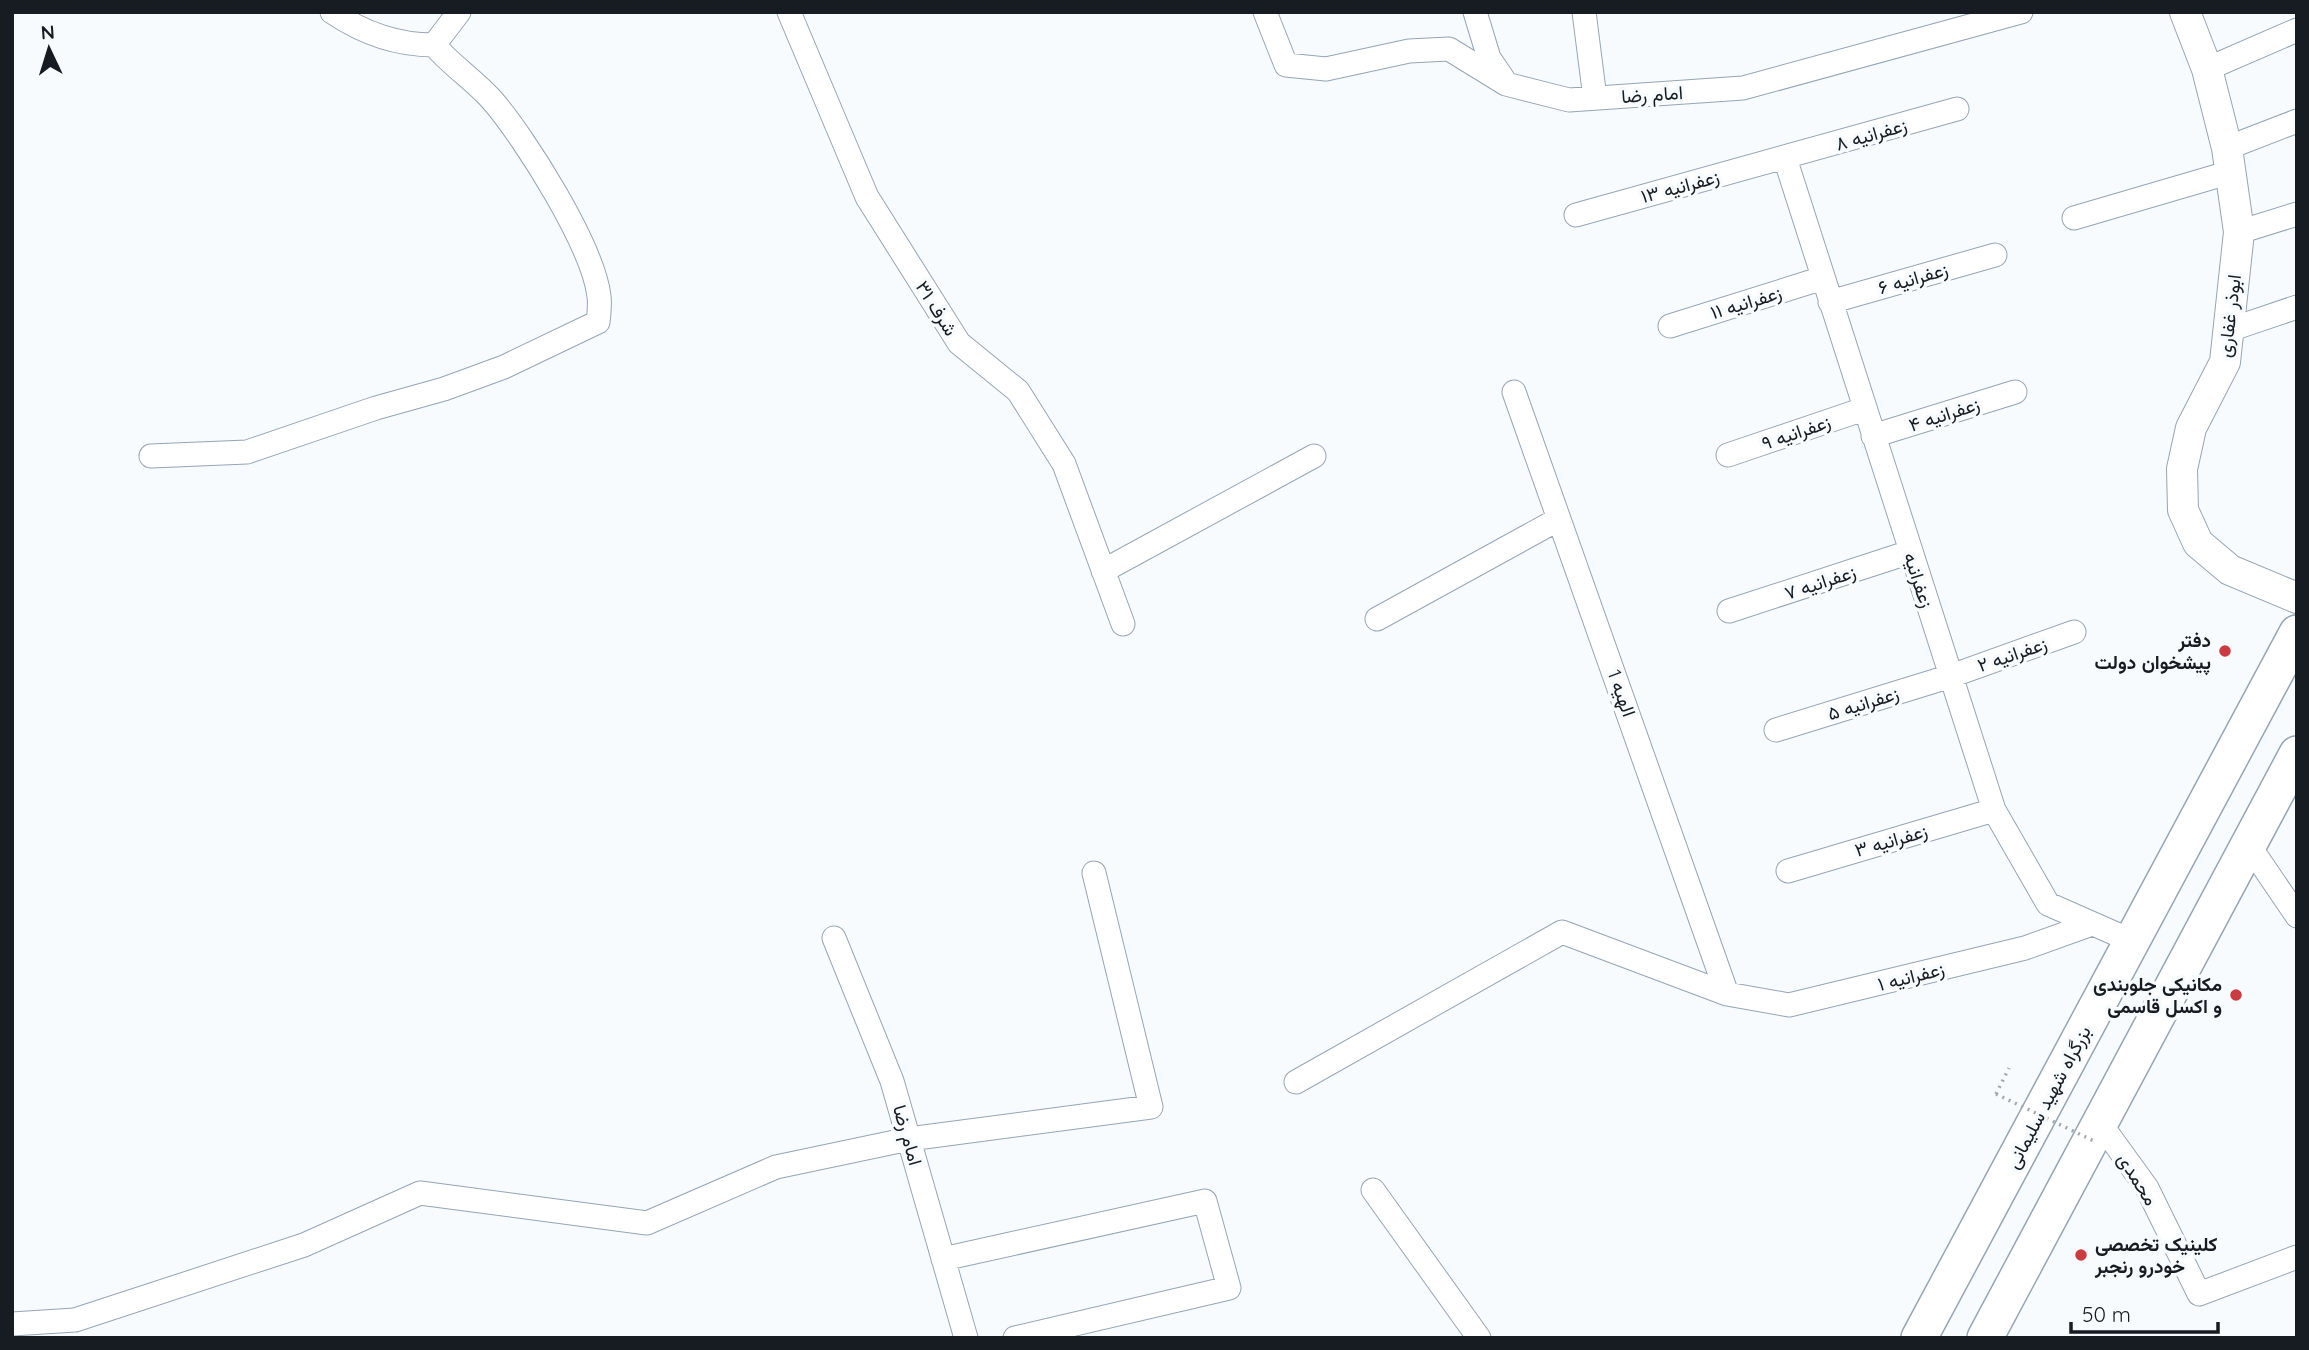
<svg xmlns="http://www.w3.org/2000/svg" width="2309" height="1350" viewBox="0 0 2309 1350" font-family="Quicksand,Vazirmatn,sans-serif">
	<rect width="100%" height="100%" fill="#f7fbfe"/>
	<g fill="none" stroke-linecap="round" stroke-linejoin="round">
		<defs>
			<path id="minor" d="M789,12l78,185 92,146 59,48 46,73 59,160
				M1265,12l21,53 40,4 83,-18 40,-2 57,35 63,16 174,-12 278,-76
				M1475,12l14,46 15,22
				M1584,12l11,86
				M434,45l25,-33
				M2207,69l90,-39
				M2227,148l70,-27
				M1785,158l209,652 54,94 84,37
				M1576,215l381,-106
				M2074,218l157,-46
				M2239,232l58,-18
				M1830,302l165,-47
				M1670,326l153,-48
				M2229,330l68,-23
				M1514,392l213,602
				M1873,436l142,-44
				M1728,455l136,-46
				M151,456l96,-4 129,-44 68,-19 60,-22 94,-45c1,-8 2,-18 1,-26 -6,-50 -74,-158 -107,-196 -18,-20 -41,-35 -58,-55 -38,0 -71,-12 -102,-33
				M1103,571l211,-115
				M1729,611l181,-59
				M1377,619l182,-100
				M1776,730l175,-54 123,-44
				M2248,844l49,72
				M1788,871l206,-61
				M834,938l58,143 74,257
				M1296,1082l266,-150 165,62 62,11 236,-57 67,-24
				M2100,1123l47,65 52,106 98,-37
				M1373,1190l106,148
				M943,1259l262,-58 24,87 -214,50
				M12,1324l63,-4 229,-75 116,-52 227,30 129,-56 133,-28 242,-32 -57,-234"/>
			<path id="major" d="M2185,12l22,57 20,79 12,84 -14,130 -34,66 -9,41 1,41 15,33 32,27 67,28"/>
			<path id="highway" d="M1919,1338l378,-705
				M1985,1338l312,-584"/>
		</defs>
		<use href="#minor" stroke="#96a5b4" stroke-width="25"/>
		<use href="#major" stroke="#96a5b4" stroke-width="32"/>
		<use href="#highway" stroke="#96a5b4" stroke-width="38"/>
		<path stroke="#a4a8ac" stroke-width="3.5" stroke-dasharray="2 5" stroke-linecap="butt" d="M1996,1094l13,-26"/>
		<use href="#minor" stroke="#fff" stroke-width="23"/>
		<use href="#major" stroke="#fff" stroke-width="30"/>
		<use href="#highway" stroke="#fff" stroke-width="35"/>
		<path stroke="#a4a8ac" stroke-width="3.5" stroke-dasharray="2 5" stroke-linecap="butt" d="M1996,1094l100,48"/>
	</g>
	<g fill="#ca3b42" stroke="#f7fbfe" stroke-width="2.5">
		<circle cx="2225" cy="651" r="7"/>
		<circle cx="2236" cy="995" r="7"/>
		<circle cx="2081" cy="1255" r="7"/>
	</g>
	<g text-anchor="middle" stroke-width="7" stroke-linejoin="round" paint-order="stroke">
		<g font-size="19" fill="#171c22" stroke="#f7fbfe">
			<text transform="translate(1652 94) rotate(-4)" y="7">امام رضا</text>
			<text transform="translate(1871 134) rotate(-16)" y="7">زعفرانیه ۸</text>
			<text transform="translate(1680 186) rotate(-15)" y="7">زعفرانیه ۱۳</text>
			<text transform="translate(1913 278) rotate(-16)" y="7">زعفرانیه ۶</text>
			<text transform="translate(1746 302) rotate(-17)" y="7">زعفرانیه ۱۱</text>
			<text transform="translate(937 308) rotate(58)" y="7">شرف ۳۱</text>
			<text transform="translate(2229 316) rotate(-83)" y="7">ابوذر غفاری</text>
			<text transform="translate(1944 414) rotate(-18)" y="7">زعفرانیه ۴</text>
			<text transform="translate(1796 432) rotate(-19)" y="7">زعفرانیه ۹</text>
			<text transform="translate(1919 580) rotate(72)" y="7">زعفرانیه</text>
			<text transform="translate(1820 582) rotate(-18)" y="7">زعفرانیه ۷</text>
			<text transform="translate(2012 654) rotate(-19)" y="7">زعفرانیه ۲</text>
			<text transform="translate(1622 693) rotate(70)" y="7">الهیه 1</text>
			<text transform="translate(1863 703) rotate(-17)" y="7">زعفرانیه ۵</text>
			<text transform="translate(1891 840) rotate(-16)" y="7">زعفرانیه ۳</text>
			<text transform="translate(1911 976) rotate(-14)" y="7">زعفرانیه ۱</text>
			<text transform="translate(2048 1097) rotate(-62)" y="7">بزرگراه شهید سلیمانی</text>
			<text transform="translate(908 1135) rotate(74)" y="7">امام رضا</text>
			<text transform="translate(2138 1179) rotate(58)" y="7">محمدی</text>
		</g>
		<g font-size="19" font-weight="bold" fill="#171c22" stroke="#f7fbfe" text-anchor="end">
			<text x="2211" y="647">دفتر<tspan x="2211" dy="22">پیشخوان دولت</tspan></text>
			<text x="2222" y="991">مکانیکی جلوبندی<tspan x="2222" dy="22">و اکسل قاسمی</tspan></text>
			<text x="2095" y="1251" text-anchor="start">کلینیک تخصصی<tspan x="2095" dy="22">خودرو رنجبر</tspan></text>
		</g>
	</g>
	<rect width="2309" height="1350" fill="none" stroke="#171c22" stroke-width="28"/>
	<g transform="translate(49 49) rotate(356)" stroke="#f7fbfe" stroke-width="5" paint-order="stroke">
	<path d="M0-5L12 26L0 18L-12 26Z" fill="#171c22"/>
	<text y="-10" font-size="19" font-weight="bold" text-anchor="middle" fill="#171c22">N</text>
	</g>
	<path d="M2071 1322v10h147v-10" fill="none" stroke="#171c22" stroke-width="3.5"/>
	<text x="2082" y="1322" font-size="21" fill="#171c22" stroke="#f7fbfe" stroke-width="5" paint-order="stroke">50 m</text>
</svg>
